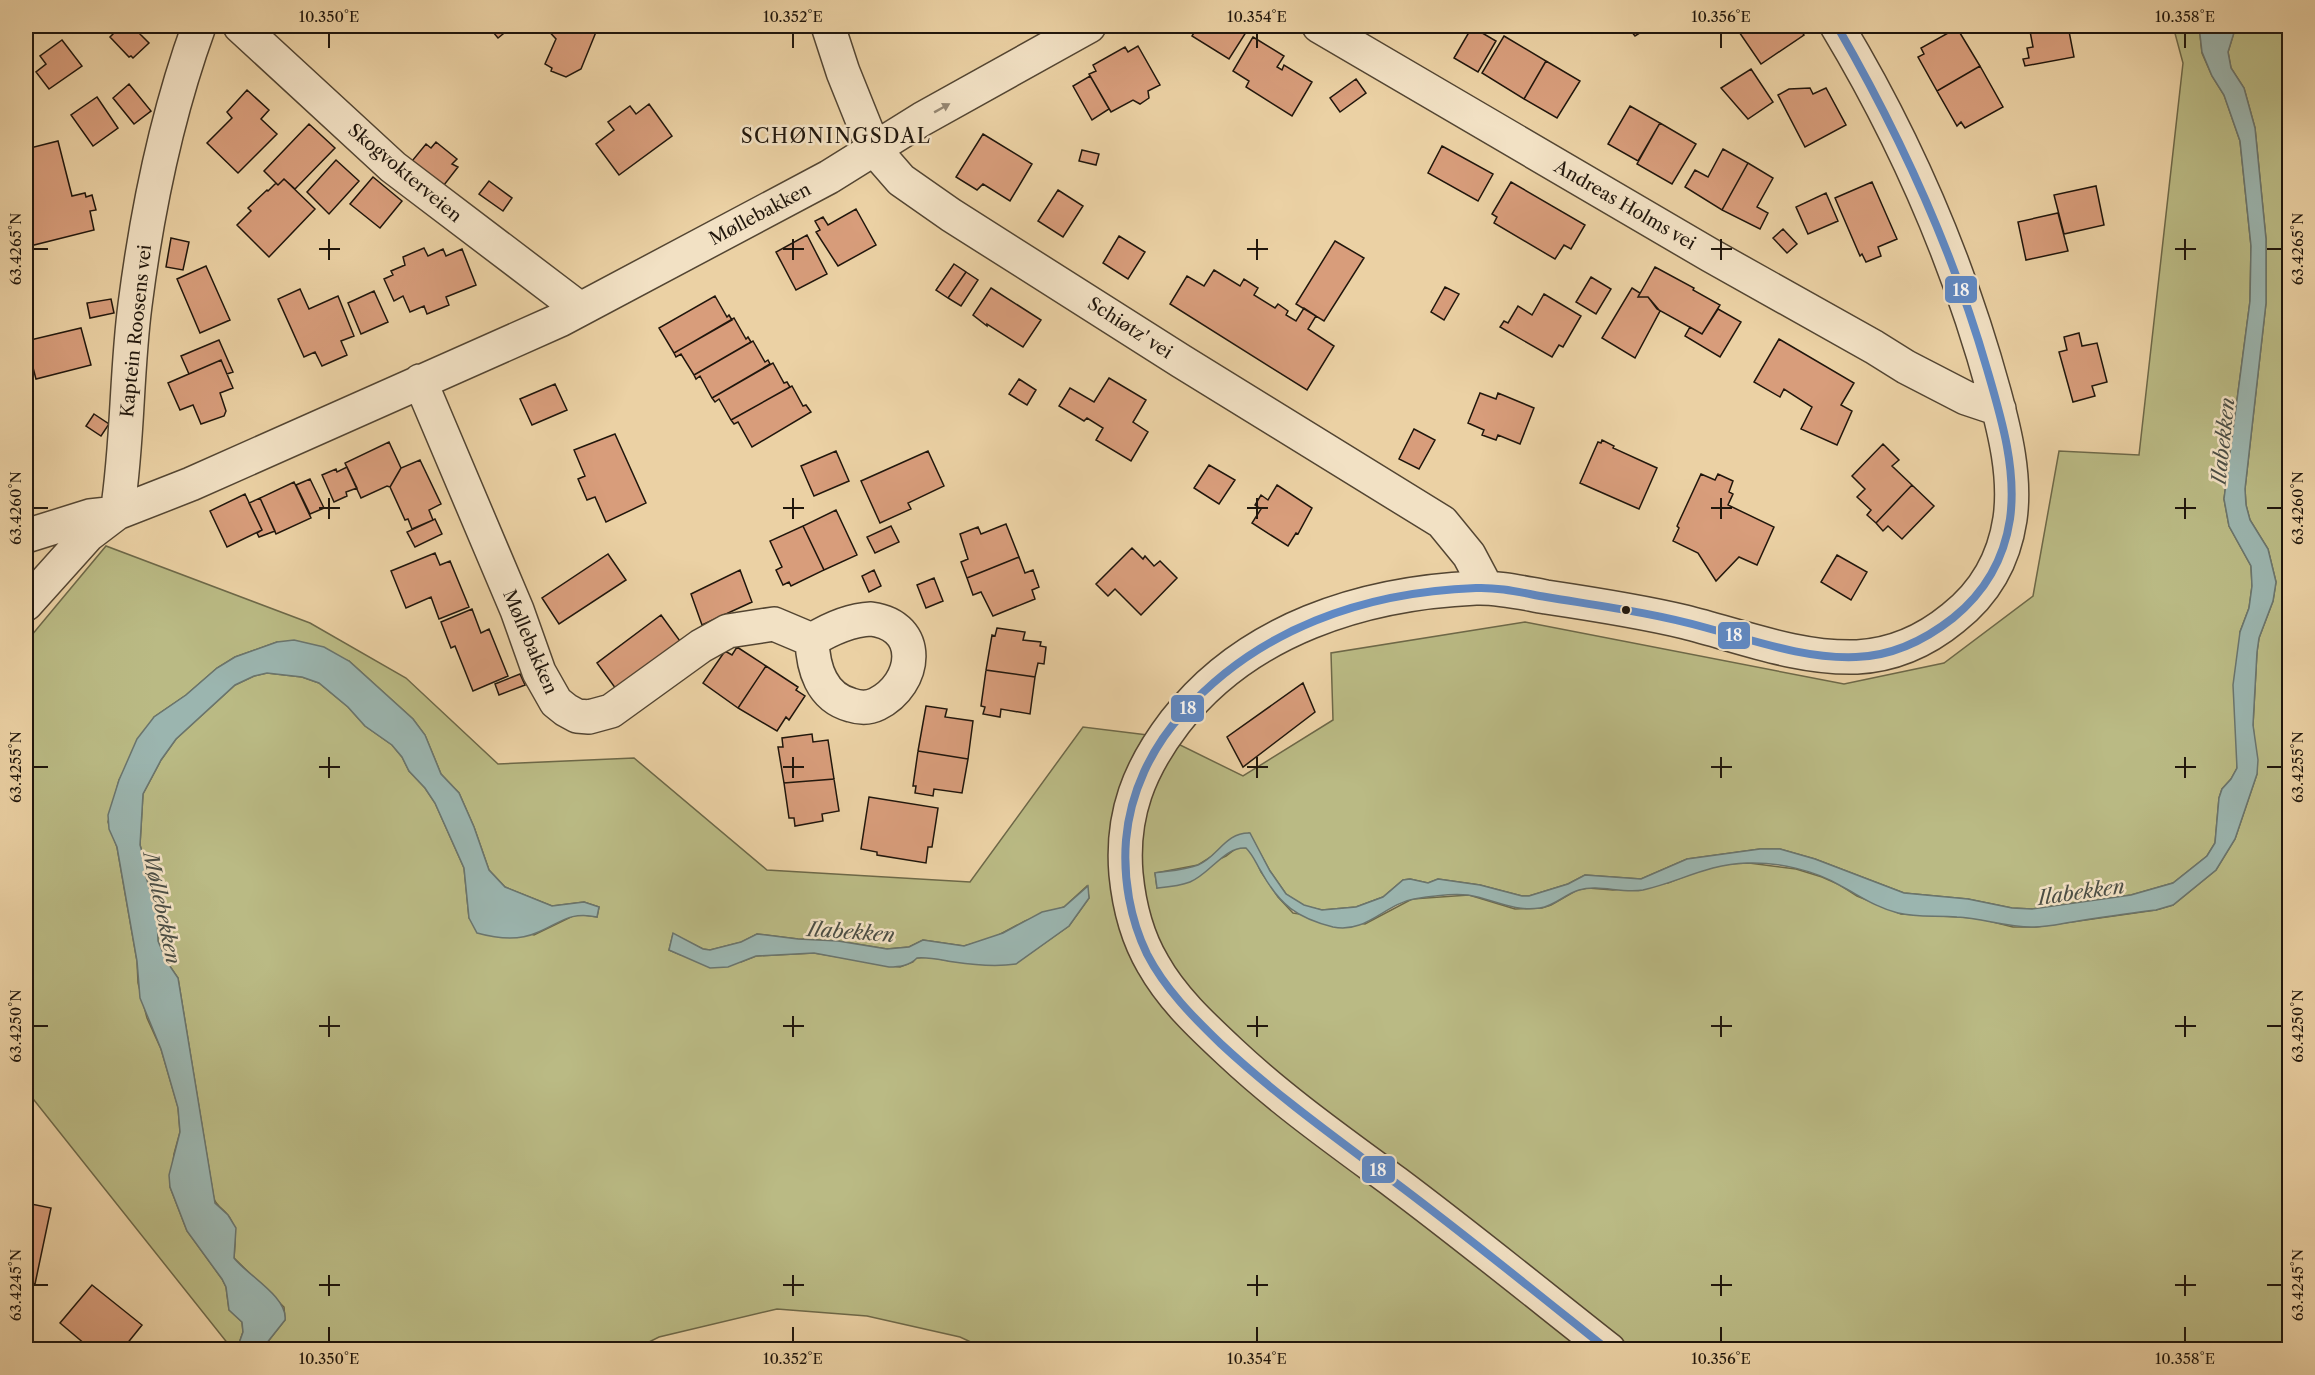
<svg xmlns="http://www.w3.org/2000/svg" width="2315" height="1375" viewBox="0 0 2315 1375" font-family="'Libre Caslon Text',serif">
	<rect width="100%" height="100%" fill="#ebd1a4"/>
	<filter id="stains"><feTurbulence type="fractalNoise" baseFrequency=".00333" numOctaves="4"/><feColorMatrix values="0 0 0 0 .2 0 0 0 0 .09 0 0 0 0 .02 0 0 0 .5 -.17"/></filter>
	<radialGradient id="worn" r=".72"><stop offset=".6" stop-color="#630" stop-opacity="0"/><stop offset="1" stop-color="#630" stop-opacity=".3"/></radialGradient>
	<path fill="#baba84" stroke="#6d6848" stroke-width="1.5" fill-rule="evenodd" d="M2173,26h26l3,27 10,23 12,19 16,46 11,105 -1,55 -26,198 5,27 22,40 1,20 -3,22 -9,24 -3,136 -6,11 -9,10 -3,9 -4,45 -8,13 -34,27 -42,12 -99,14 -20,-1 -44,-9 -64,-6 -89,-34 -35,-10h-20l-73,10 -46,20 -56,-4 -17,9 -39,12h-7l-42,-11 -42,-6 -10,4 -18,-4 -7,1 -20,17 -27,10 -34,3 -18,-4 -18,-12 -16,-23 -21,-38 -51,32 -43,8 2,15 69,-32 12,-9 9,1 7,8 7,16 17,25 15,16 72,11 47,-25 57,-4 46,14 27,-1 9,-3 26,-15 11,-2 25,2 55,-7 33,-13 25,-6 23,-1 47,6 26,8 18,8 17,11 44,18 76,4 36,9h23l120,-17 17,-5 43,-35 19,-31 22,-65 -4,-49 4,-73 2,-14 14,-37 3,-19 -8,-33 -18,-29 -4,-15 -1,-16 21,-186v-64l-11,-111 -11,-40 -13,-20 -3,-16 8,-26h53v1323l-1301,1 -28,-13 -93,-21 -90,-7 -118,28 -24,12h-373l23,-29 -1,-13 -50,-49c1,-15 4,-32 -7,-44 -5,-6 -10,-8 -13,-15l-36,-221 -11,-16 -9,-21 -1,-29 -11,-36 -1,-14 -5,-17 3,-51 18,-34 15,-21 59,-54 19,-9 13,-3 35,4 17,6 29,24 17,19 27,19 10,12 7,14 16,17 10,15 29,65 5,50 65,17 43,-21 20,3 2,-10 -15,-5 -32,4 -47,-19 -16,-17 -15,-43 -15,-34 -18,-19 -16,-39 -12,-16 -64,-58 -72,-19 -42,15 -18,11 -31,27 -32,22 -35,63 -11,42 9,25 20,114 1,22 9,35 14,31 17,58 2,25 -6,22 -4,33 17,44 35,48 4,8 3,23 13,12 1,10 -6,17h-11l3,-4 -203,-255v-448l80,-96 204,77 96,55 92,86 136,-6 133,112 203,12 113,-155 81,10 79,39 90,-56 -2,-67 194,-31 319,62 100,-21 89,-67 26,-145 80,4 44,-392zM1087,886l2,12 -20,28 -53,37 -66,-2 -21,-4 -13,1 -3,4 -13,5 -86,-14 -58,3 -15,6 -60,-7 -12,-5 4,-16 30,15 7,1 32,-8 15,-8 41,5 40,2 49,8 22,-2 14,-7 41,6 29,-8 32,-17 39,-14z"/>
	<path fill="#9bb5af" stroke="#6a756e" stroke-width="1.5" d="M2199,26h37l-8,26 3,16 13,20 11,40 11,111v64l-21,186 1,16 4,15 18,29 8,33 -3,19 -14,37 -2,14 -4,73 5,35 -1,14 -22,65 -19,31 -43,35 -17,5c-26,3 -52,7 -78,11 -14,2 -29,6 -44,6 -26,1 -51,-9 -77,-10 -20,-2 -39,1 -59,-4 -21,-5 -38,-17 -57,-27 -26,-16 -64,-24 -94,-23 -39,1 -68,19 -104,27 -21,4 -44,-6 -64,0 -14,4 -24,16 -39,18 -27,4 -47,-9 -72,-13 -17,-2 -37,1 -54,4 -29,5 -48,35 -81,28 -36,-9 -53,-22 -71,-54 -6,-9 -8,-17 -16,-25 -21,-2 -36,26 -56,34 -10,4 -22,5 -33,6l-2,-15c13,-2 30,-3 43,-8 20,-8 27,-33 52,-32l20,38 16,23 18,11 18,5 34,-3 27,-10 20,-17 7,-1 18,4 10,-4 42,6 42,11h7l39,-12 17,-9 56,4 46,-20 73,-10h20l35,10 89,34 64,6 44,9 20,1 99,-14 42,-12 34,-27 8,-13 4,-45 3,-9 9,-10 6,-11 -4,-83 7,-53 9,-24 3,-22 -1,-20 -22,-40 -5,-27 26,-198 1,-55 -11,-105 -16,-46 -12,-19 -10,-24z
		M294,640l30,7 25,14 64,58 12,16 16,39 18,19 15,34 15,43 16,17 47,19 32,-4 15,5 -2,10c-28,-6 -36,6 -61,16 -18,8 -41,5 -59,0l-8,-15 -5,-50 -29,-65 -10,-15 -16,-17 -7,-14 -10,-12 -27,-19 -17,-19 -29,-24 -17,-6 -35,-4 -13,3 -19,9 -59,54 -15,21 -18,34 -3,51 5,17 1,15 11,35 1,29 9,21 11,16 37,225 13,12 8,13 -2,30c13,17 54,39 51,62l-23,29h-25l6,-17 -1,-10 -13,-12 -3,-23 -4,-8 -35,-48 -17,-44 -1,-12 11,-43 -2,-24 -17,-59 -21,-51 -3,-37 -20,-114 -8,-18 -1,-14 11,-35 18,-41 17,-22 32,-22 31,-27 18,-11 42,-15z
		M1088,886l1,12 -20,28 -53,38c-20,3 -42,1 -62,-2 -13,-2 -24,-5 -37,-4 -8,8 -18,9 -28,9l-75,-14 -58,3 -28,11 -18,1 -41,-18 4,-17 30,16 7,1 31,-8 16,-8 41,5 40,2 49,8 22,-2 14,-7 41,6 39,-13 39,-21 22,-5z"/>
	<path fill="#d89d7b" stroke="#20160c" stroke-width="1.5" d="M113,26h35l-8,8 9,9 -16,15 -2,-2 -2,1 -19,-20 7,-7z
		M488,26h25l-15,12z
		M544,26h46l6,6 -15,37 -15,8 -15,-6 1,-3 -7,-4 11,-25z
		M1198,26h52l-21,33 -37,-23z
		M1627,26h24l-16,10z
		M1735,26h63l6,9 -43,29z
		M2029,26h39l6,31 -49,9 -2,-7 6,-1 -2,-10 6,-1z
		M1472,27l24,14 -18,31 -24,-14z
		M1957,28l23,38 -43,25 -19,-34 6,-3 -3,-6z
		M1504,36l42,25 -22,38 -42,-26z
		M1253,37l31,19 -7,11 5,3 2,-5 28,17 -20,34 -46,-29 3,-6 -16,-10z
		M62,40l20,26 -33,23 -13,-17 10,-8 -6,-8z
		M1138,46l22,39 -12,6 1,7 -9,6 -7,-4 -22,12 -22,-38 7,-3 -3,-6 32,-18 3,5z
		M1546,61l34,20 -23,37 -33,-19z
		M1980,66l23,41 -38,21 -4,-6 -4,4 -20,-35z
		M1751,69l22,33 -25,17 -27,-31z
		M1090,76l19,33 -17,11 -19,-34z
		M1356,79l10,14 -26,19 -10,-14z
		M129,84l22,27 -17,13 -21,-26z
		M1810,88l3,6 13,-6 20,37 -41,22 -27,-52 11,-6z
		M247,90l22,20 -8,9 16,15 -39,39 -31,-30 25,-25 -5,-6z
		M97,97l21,31 -25,18 -22,-31z
		M649,104l23,32 -53,39 -23,-31 18,-14 -6,-8 22,-16 6,8z
		M1630,106l30,17 -22,38 -30,-17z
		M1660,123l36,21 -24,40 -35,-20z
		M309,124l26,24 -40,41 -11,-10 -6,6 -14,-14z
		M983,134l49,30 -22,37 -27,-17 -6,6 -21,-13z
		M58,141l14,55 13,-3 1,4 6,-2 4,15 -6,1 4,19 -64,16 -4,-17v-80z
		M436,142l21,17 -5,5 6,3 -14,18 -32,-24 14,-17 5,4z
		M1442,146l51,28 -15,27 -50,-28z
		M1723,149l25,14 -26,47 -37,-23 10,-17 13,7z
		M1082,150l17,4 -3,11 -17,-4z
		M336,160l23,21 -30,33 -22,-22z
		M1748,163l25,15 -16,29 11,6 -8,16 -38,-19z
		M373,177l29,24 -22,27 -30,-24z
		M284,179l31,30 -46,48 -32,-32 14,-14 -3,-3 19,-18 1,1 8,-8 2,2z
		M489,181l23,17 -9,13 -24,-17z
		M1511,182l74,43 -14,24 -7,-4 -9,14 -61,-36 3,-6 -5,-3z
		M1872,182l25,57 -19,8 3,9 -15,6 -4,-8 -2,2 -25,-58z
		M2096,186l8,39 -40,9 -10,-39z
		M1058,190l25,16 -20,31 -25,-16z
		M1826,193l12,28 -30,13 -12,-27z
		M856,209l20,36 -38,21 -22,-34 4,-2 -5,-9 8,-4 5,8z
		M2058,213l10,38 -42,9 -8,-38z
		M1783,229l14,15 -10,9 -14,-15z
		M807,235l20,39 -31,16 -20,-38z
		M1119,236l26,16 -17,27 -25,-16z
		M171,238l18,4 -6,28 -17,-3z
		M1335,241l29,17 -40,63 -28,-17z
		M424,248l4,8 15,-7 3,7 16,-7 14,36 -30,12 3,8 -22,9 -3,-8 -14,6 -7,-16 -9,5 -10,-22 9,-4 -2,-4 14,-6 -2,-8z
		M954,264l12,8 -18,26 -12,-8z
		M206,266l24,54 -30,13 -23,-54z
		M1655,267l39,21 -1,2 27,15 -18,29 -45,-25 -9,-12h-10z
		M1214,270l26,16 4,-7 14,9 -4,7 21,13 3,-4 10,7 -2,4 10,6 8,-13 12,8 -8,13 26,17 -27,44 -137,-86 17,-28 17,10z
		M966,272l12,8 -17,26 -13,-8z
		M1591,277l20,12 -15,25 -20,-12z
		M1445,287l14,7 -15,26 -13,-8z
		M991,288l50,32 -18,27 -36,-23v2l-14,-11z
		M1632,288l8,5 -2,4h10l12,14 -25,47 -33,-20z
		M300,289l9,20 29,-13 16,40 -13,5 6,14 -25,11 -7,-14 -11,5 -26,-58z
		M374,291l14,31 -27,12 -13,-31z
		M1544,294l37,22 -18,31 -4,-2 -7,12 -52,-30 4,-6 4,2 10,-17 14,9z
		M715,296l12,21 2,-2 3,5 -58,33 -15,-25z
		M111,299l3,14 -24,5 -3,-15z
		M1718,309l23,13 -21,35 -35,-21 5,-9 12,7z
		M734,318l12,21 2,-2 3,5 -57,33 -13,-21 -5,3 -2,-4z
		M81,328l10,37 -55,14 -10,-38z
		M2079,333l3,13 15,-3 10,39 -15,4 3,10 -22,6 -14,-50 8,-2 -3,-13z
		M1779,339l75,44 -13,22 11,6 -15,34 -36,-16 11,-22 -28,-18 -4,8 -26,-15z
		M219,340l14,32 -6,2 -6,-14 -32,14 -8,-18z
		M753,341l12,21 3,-2 2,4 -58,34 -12,-22 -4,3 -2,-4z
		M221,360l12,28 -13,5 6,18 -2,5 -23,8 -8,-19 -13,5 -12,-27z
		M773,363l11,20 3,-1 3,5 -59,33 -12,-21 -4,3 -3,-4z
		M1109,378l37,22 -13,22 15,10 -17,29 -35,-21 7,-12 -16,-10 -3,3 -25,-15 11,-18 24,14z
		M1019,379l17,11 -9,15 -18,-11z
		M555,384l12,26 -35,15 -12,-26z
		M792,386l11,20 3,-1 5,7 -59,35 -14,-25 -4,2 -3,-4z
		M1480,393l16,6 2,-6 36,15 -14,36 -22,-9 -2,5 -14,-5 2,-5 -16,-7z
		M94,414l15,10 -8,12 -15,-10z
		M1414,429l21,11 -16,29 -20,-10z
		M615,434l31,69 -40,19 -11,-25 -8,3 -9,-21 7,-3 -11,-26z
		M1602,440l12,6 -1,2 44,20 -18,41 -59,-26 18,-41 3,1z
		M389,442l12,26 -11,19 -3,-1 -26,12 -16,-35z
		M1883,444l16,16 -7,6 20,19 -36,38 -9,-8 4,-5 -14,-13 8,-8 -13,-13z
		M836,451l13,30 -35,15 -13,-30z
		M928,451l16,35 -36,17 3,6 -31,14 -19,-42z
		M420,460l21,44 -12,6 4,10 -21,9 -4,-10 -3,1 -15,-33 11,-19z
		M1209,465l26,15 -16,24 -25,-16z
		M347,467l10,21 -11,4 1,4 -13,6 -12,-27 14,-6 1,3z
		M1701,474l14,6 3,-6 15,7 -4,11 4,2 -5,11 46,22 -17,38 -18,-8 -23,24 -18,-28 -25,-12 6,-13 -2,-2z
		M310,479l14,29 -14,6 -14,-29z
		M294,482l17,36 -35,16 -16,-36z
		M1277,485l35,23 -14,26 -2,-1 -8,13 -36,-23 9,-14 -6,-4 6,-10 7,5z
		M1912,485l22,21 -32,33 -14,-13 -5,5 -7,-8z
		M245,494l17,36 -35,17 -17,-36z
		M260,498l15,33 -16,6 -2,-4 5,-3 -13,-27z
		M836,510l21,45 -33,15 -21,-44z
		M435,519l7,15 -27,13 -8,-15z
		M1006,524l13,33 -52,21 -6,-16 7,-3 -8,-25 18,-7 3,7z
		M803,526l21,44 -33,16 -2,-4 -6,3 -7,-15 6,-3 -12,-26z
		M891,526l8,16 -24,11 -8,-16z
		M1132,548l11,11 2,-3 9,10 6,-5 17,17 -36,37 -26,-26 -7,7 -12,-12z
		M435,553l5,12 10,-4 19,46 -30,12 -8,-22 -25,11 -15,-37z
		M608,554l18,26 -67,44 -17,-26z
		M1837,555l30,17 -16,28 -30,-18z
		M1019,557l6,16 8,-3 6,17 -7,3 3,9 -42,17 -12,-24 -8,3 -6,-17z
		M740,570l12,32 -50,23 -11,-31z
		M874,570l7,16 -12,6 -7,-16z
		M934,578l9,23 -17,7 -9,-23z
		M472,609l9,24 8,-4 19,47 -35,15 -18,-45 -4,2 -10,-26z
		M661,615l19,26 -64,48 -19,-26z
		M997,628l28,4 -2,8 18,2 -1,4 6,1 -2,17 -6,-1 -3,14 -49,-7 6,-35 3,1z
		M737,647l29,19 -28,42 -35,-25 22,-32 7,4z
		M766,666l32,21 -2,3 9,6 -16,24 -3,-3 -9,14 -39,-23z
		M986,670l49,7 -5,37 -29,-5 -1,8 -17,-3 2,-7 -4,-1z
		M520,674l5,11 -26,10 -4,-11z
		M1303,683l12,29 -72,55 -16,-30z
		M926,706l21,3 -2,8 28,4 -5,38 -50,-8z
		M812,734l1,8 15,-2 6,39 -50,4 -6,-36h5l-1,-9z
		M918,751l50,8 -6,34 -28,-4 -1,7 -18,-3 1,-7h-3z
		M834,779l5,32 -17,3 1,7 -28,5 -1,-8h-5l-5,-35z
		M869,797l69,11 -6,39h-4l-2,16 -49,-8v-3l-16,-3z
		M26,1195l7,2 -2,7 20,4 -16,76 -9,-2z
		M92,1285l50,40 -20,25h-30l-32,-27z"/>
	<g fill="none" stroke-linecap="round" stroke-linejoin="round">
		<defs>
			<path id="minor" d="M240,26l153,141 187,142
				M828,26l15,46 31,77 27,31 50,35 230,146 261,161 27,33 17,32
				M1319,26l391,229 164,92 32,20 60,31 33,11
				M420,381l97,229 22,62 17,30 10,8 11,6 12,1 22,-6 90,-65 27,-15 46,-7 38,16
				M26,536l64,-20 27,-3 74,-29 369,-164 269,-143 93,-58 167,-93
				M26,604l62,-69 29,-22c11,-68 9,-139 18,-208 12,-94 32,-191 64,-279
				M871,619c53,7 46,65 6,85 -8,4 -17,4 -26,1 -30,-8 -38,-37 -39,-65 18,-11 38,-20 59,-21z
				M1609,1350c-71,-56 -141,-113 -213,-167 -57,-42 -115,-83 -166,-131 -29,-27 -58,-54 -77,-88 -16,-27 -24,-59 -27,-90 -5,-59 13,-105 49,-152 72,-93 188,-129 301,-134 23,-1 47,5 70,9 47,7 93,14 139,25 56,14 113,37 172,35 37,-2 68,-16 96,-39 32,-25 51,-59 57,-99 6,-42 -5,-87 -16,-127 -35,-128 -89,-253 -157,-366"/>
		</defs>
		<use href="#minor" stroke="#534532" stroke-width="36"/>
		<use href="#minor" stroke="#f2e1c4" stroke-width="33"/>
		<defs>
			<path id="bus-1" d="M1608,1350c-70,-56 -140,-113 -212,-167 -60,-45 -120,-88 -175,-139 -28,-27 -56,-55 -74,-90 -17,-35 -24,-76 -21,-114 4,-47 25,-92 57,-127 75,-84 181,-121 293,-125 24,-1 47,5 70,9 54,9 108,16 161,31 49,13 98,31 149,29 36,-1 69,-17 97,-39 31,-25 51,-59 57,-99 7,-50 -9,-102 -23,-150 -35,-121 -87,-234 -150,-343"/>
		</defs>
		<use href="#bus-1" stroke="#f2e1c4" stroke-width="12"/>
		<use href="#bus-1" stroke="#5f8ac7" stroke-width="8"/>
	</g>
	<defs><path id="oneway-solid" d="M-6-.8H1V-3.2L6.5 0L1 3.2V.8H-6Z" transform="scale(1.5)"/></defs>
	<use fill="#948671" href="#oneway-solid" transform="translate(942 108) rotate(-29)"/>
	<path fill="none" stroke="#20160c" stroke-width="2" d="M329,33v15M793,33v15M1257,33v15M1721,33v15M2185,33v15M329,239v21M793,239v21M1257,239v21M1721,239v21M2185,239v21M33,249h15M319,249h21M783,249h21M1247,249h21M1711,249h21M2175,249h21M2267,249h15M329,498v21M793,498v21M1257,498v21M1721,498v21M2185,498v21M33,508h15M319,508h21M783,508h21M1247,508h21M1711,508h21M2175,508h21M2267,508h15M329,757v21M793,757v21M1257,757v21M1721,757v21M2185,757v21M33,767h15M319,767h21M783,767h21M1247,767h21M1711,767h21M2175,767h21M2267,767h15M329,1016v21M793,1016v21M1257,1016v21M1721,1016v21M2185,1016v21M33,1026h15M319,1026h21M783,1026h21M1247,1026h21M1711,1026h21M2175,1026h21M2267,1026h15M329,1275v21M793,1275v21M1257,1275v21M1721,1275v21M2185,1275v21M33,1285h15M319,1285h21M783,1285h21M1247,1285h21M1711,1285h21M2175,1285h21M2267,1285h15M329,1327v15M793,1327v15M1257,1327v15M1721,1327v15M2185,1327v15"/>
	<circle fill="#20160c" stroke="#f2e1c4" stroke-width="2" cx="1626" cy="610" r="5"/>
	<g text-anchor="middle" stroke-width="5" stroke-linejoin="round" paint-order="stroke">
		<g font-size="18" fill="#20160c" stroke="#f2e1c4">
			<text transform="translate(405 173) rotate(40)" y="6">Skogvokterveien</text>
			<text transform="translate(1625 205) rotate(30)" y="6">Andreas Holms vei</text>
			<text transform="translate(760 214) rotate(-28)" y="6">Møllebakken</text>
			<text transform="translate(1130 328) rotate(33)" y="6">Schiøtz' vei</text>
			<text transform="translate(136 331) rotate(-84)" y="6">Kaptein Roosens vei</text>
			<text transform="translate(530 642) rotate(67)" y="6">Møllebakken</text>
		</g>
		<g font-size="20" letter-spacing="1.5" fill="#20160c" stroke="#f2e1c4">
			<text x="836" y="143">SCHØNINGSDAL</text>
		</g>
		<g font-size="20" font-style="italic" fill="#4b4e45" stroke="#f2e1c4">
			<text transform="translate(2223 441) rotate(-84)" y="7">Ilabekken</text>
			<text transform="translate(2081 892) rotate(-8)" y="7">Ilabekken</text>
			<text transform="translate(162 908) rotate(78)" y="7">Møllebekken</text>
			<text transform="translate(851 932) rotate(4)" y="7">Ilabekken</text>
		</g>
	</g>
	<g stroke="#f2e1c4" stroke-width="2">
		<rect x="1944" y="275" width="34" height="29" rx="6" fill="#5f8ac7"/>
		<rect x="1717" y="621" width="34" height="29" rx="6" fill="#5f8ac7"/>
		<rect x="1170" y="694" width="35" height="29" rx="6" fill="#5f8ac7"/>
		<rect x="1361" y="1155" width="35" height="29" rx="6" fill="#5f8ac7"/>
	</g>
	<g font-size="16" text-anchor="middle" font-weight="bold" fill="#fff">
		<text x="1961" y="296">18</text>
		<text x="1734" y="641">18</text>
		<text x="1188" y="714">18</text>
		<text x="1378" y="1176">18</text>
	</g>
	<rect width="2315" height="1375" fill="none" stroke="#ebd1a4" stroke-width="66"/>
	<rect x="33" y="33" width="2249" height="1309" fill="none" stroke="#20160c" stroke-width="2"/>
	<g font-size="15" text-anchor="middle" fill="#20160c">
		<text x="329" y="22">10.350°E</text>
		<text x="793" y="22">10.352°E</text>
		<text x="1257" y="22">10.354°E</text>
		<text x="1721" y="22">10.356°E</text>
		<text x="2185" y="22">10.358°E</text>
		<text transform="translate(16 249) rotate(-90)" y="5">63.4265°N</text>
		<text transform="translate(2298 249) rotate(-90)" y="5">63.4265°N</text>
		<text transform="translate(16 508) rotate(-90)" y="5">63.4260°N</text>
		<text transform="translate(2298 508) rotate(-90)" y="5">63.4260°N</text>
		<text transform="translate(16 767) rotate(-90)" y="5">63.4255°N</text>
		<text transform="translate(2298 767) rotate(-90)" y="5">63.4255°N</text>
		<text transform="translate(16 1026) rotate(-90)" y="5">63.4250°N</text>
		<text transform="translate(2298 1026) rotate(-90)" y="5">63.4250°N</text>
		<text transform="translate(16 1285) rotate(-90)" y="5">63.4245°N</text>
		<text transform="translate(2298 1285) rotate(-90)" y="5">63.4245°N</text>
		<text x="329" y="1364">10.350°E</text>
		<text x="793" y="1364">10.352°E</text>
		<text x="1257" y="1364">10.354°E</text>
		<text x="1721" y="1364">10.356°E</text>
		<text x="2185" y="1364">10.358°E</text>
	</g>
	<rect width="100%" height="100%" filter="url(#stains)"/>
	<rect width="100%" height="100%" fill="url(#worn)"/>
</svg>
